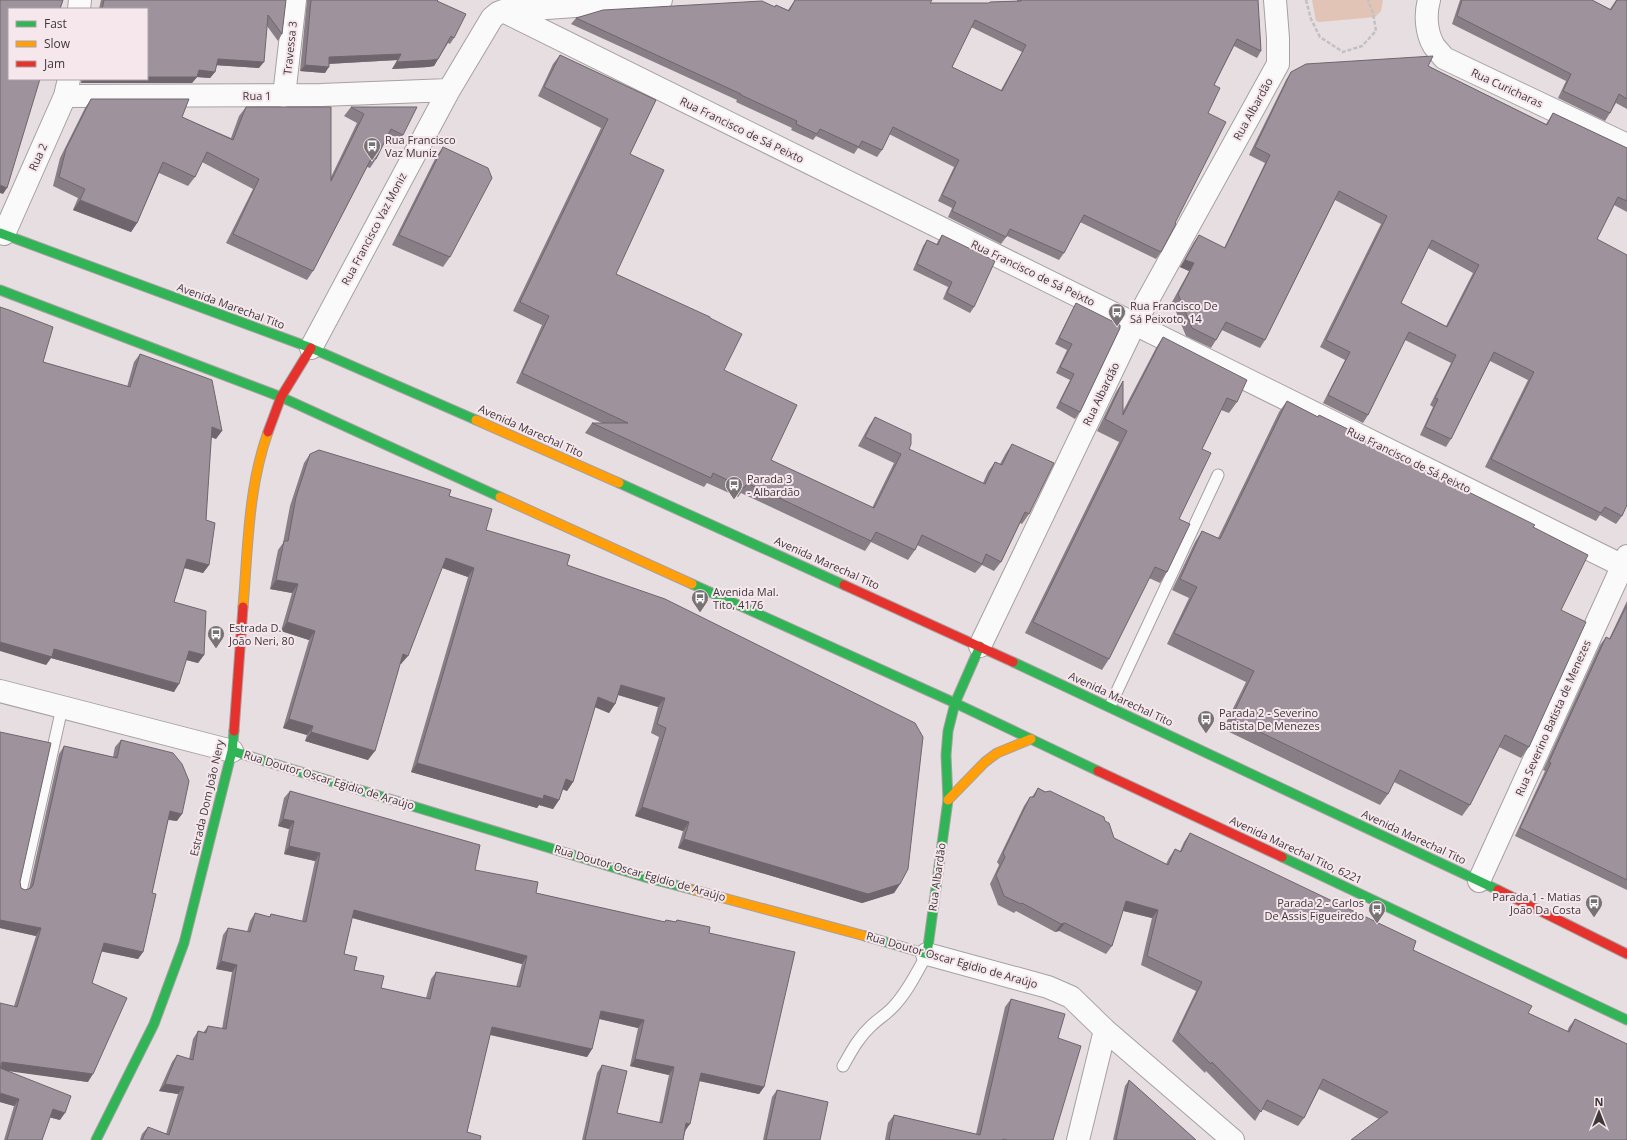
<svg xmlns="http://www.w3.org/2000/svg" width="1627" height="1140" viewBox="0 0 1627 1140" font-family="'Open Sans',sans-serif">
	<rect width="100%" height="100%" fill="#e6dee0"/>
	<path fill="#e1c4b5" d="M1312,0h71l-2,11 -6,6 -55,5 -4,-1z"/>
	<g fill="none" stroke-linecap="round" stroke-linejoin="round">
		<defs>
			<path id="lane" d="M1110,706l108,-231
				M21,891l41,-183
				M843,1066c8,-14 15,-28 28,-40 7,-7 16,-12 23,-20 14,-15 23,-34 33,-52"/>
			<path id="street" d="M1429,0c-4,14 -3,33 5,46 3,4 7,8 10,12l183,87
				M79,9l1,-9
				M503,11l1124,557
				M65,96l256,-1 128,-5
				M284,96l11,-96
				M4,234l61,-138 4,-17
				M311,348l138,-258 43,-72 6,-5 5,-2 158,-11
				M980,646l155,-323 143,-259v-26l-3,-38
				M0,691l232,60
				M1479,881l148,-325
				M927,954l121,33 23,10 34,33 128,110
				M1078,1140l27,-110"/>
			<path id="fast" d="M0,233l311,115 165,72
				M0,290l281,107 219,100
				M619,483l225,102
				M692,584l263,119 143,68
				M1013,662l485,228
				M232,751l416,127 46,12
				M1282,857l345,163
				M865,936l62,18 21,-154 -2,-45 2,-24 7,-28 25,-57
				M96,1140l58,-116 30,-81 48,-192 2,-20"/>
			<path id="slow" d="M476,420l143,63
				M500,497l192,87
				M243,607c5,-59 5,-119 25,-175
				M948,800l37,-38 12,-9 34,-14
				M694,890l171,46"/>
			<path id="jam" d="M268,432l13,-35 30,-49
				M844,585l169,77
				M234,731l9,-124
				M1098,771l184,86
				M1498,890l129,64"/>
		</defs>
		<use href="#lane" stroke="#a7a0a2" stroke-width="13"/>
		<use href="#street" stroke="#a7a0a2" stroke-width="24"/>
		<use href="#fast" stroke="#a7a0a2" stroke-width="11"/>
		<use href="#slow" stroke="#a7a0a2" stroke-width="11"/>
		<use href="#jam" stroke="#a7a0a2" stroke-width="11"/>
		<path stroke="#c2c0c1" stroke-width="2.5" stroke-dasharray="4 2" stroke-linecap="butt" d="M1306,0l5,19 9,18 23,15 19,-6 14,-15 -3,-18 -5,-13"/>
		<use href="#lane" stroke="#fbfafa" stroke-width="11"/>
		<use href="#street" stroke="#fbfafa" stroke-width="22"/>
		<use href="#fast" stroke="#30b455" stroke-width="9"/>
		<use href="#slow" stroke="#ff9f0a" stroke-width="9"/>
		<use href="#jam" stroke="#e5322d" stroke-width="9"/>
	</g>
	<path fill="#887e86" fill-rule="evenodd" d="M101,0h185l-4,34 -4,7 -11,-15 -8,42 -43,-3 -1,7 -5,6 -13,-1 -5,6h-111v-4h66v-70h-48z
		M307,0h131l-1,1 17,37 -4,6 -2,-1 -14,23 -6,1 -36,2 5,-9 -68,4 -4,9 -25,-2z
		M795,0l135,3h59l1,-1 27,-1v-1h241l3,51 -4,7 -23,-12 -20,39 -6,28 -33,110 -14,29 -5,7 -76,-37 -16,31 -5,7 -52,-24 -6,8 -53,-27 4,-9 -14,-7 16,-34 -65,-33 -7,16 -5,7 -19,-9 -4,6 -38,-18 -3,4 -22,-10 1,-2 -56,-26 1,-2 -166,-76 5,-6 198,-11 2,-2 12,5zM971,27l51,25 -21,38 -49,-23z
		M1460,0h132l18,9 6,-9h11v109l-11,-6 -6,10 -5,8 -47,-23 8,-17 -114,-57z
		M560,55l96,45 -26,54 -14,120 94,44 14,52 47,90 101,48 22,-45 -36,-17 11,-20 6,-9 34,32 74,34 5,-11 7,-10 5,2 6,-11 6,-9 17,70 -7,10 -2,-1 -19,39 -7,9 -12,-6 -7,8 -58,-28 -2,5 -7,10 -37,-18 -6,9 -124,-58 -3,4 -31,-14 -3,4 -119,-54 7,-10h10l-86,-40 26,-58 -29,-14 88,-183 -63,-32 15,-32z
		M1428,66l118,58 7,-11 74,35v64l-13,-7 -17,34 25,277 -6,8 -16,-9 -4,6 -111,-54 43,-87 -38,-19 -39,78 -5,8 -26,-12 13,-28 -3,-2 21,-42 -46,-23 -37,75 -5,8 -40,-20 22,-43 -25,-13 61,-123 -46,-24 -70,140 -5,8 -38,-18 -6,10 -5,8 -25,-12 -14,-34 17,-31 -9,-4 14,-25 5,-7 25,13 41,-85 -16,-8 37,-75 5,-8zM1428,248l45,25 -27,53 -45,-23z
		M91,99l91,18 49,21 8,-22 7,-9 85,70 26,-54 -13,-7 7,-9 52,28 -7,9 -10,-5 -10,20 -6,9 -3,-1 -54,104 -6,9 -81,-37 27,-54 -51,-27 -7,15 -7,9 -29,-13 -22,50 -6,9 -58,-22 5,-12 -25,-12 7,-28 25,-50z
		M443,147l7,110 -7,10 -51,-22 44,-88z
		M942,235l32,72 -4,6 -27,-14 5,-12 -35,-17 10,-24 4,-6 9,5 2,-4z
		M1076,303l4,109 -5,7 -19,-11 14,-28 -14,-7 11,-23 -12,-6 17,-34z
		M1163,337l74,65 -8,11 -8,-3 -19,39 -23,70 -12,53 -7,11 -11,-5 -40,81 -7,11 -77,-37 94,-191 -22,-11 19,-39 7,-11v30l33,-63z
		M140,354l76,85 -5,-2 -5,83 3,45 -6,8 -19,-5 -10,34 30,53 -6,8 -12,-3 -12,32 -123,-34 -5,7 -3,-303 84,25 7,-25z
		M1287,401l31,16 1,-2 39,22 175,90 28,83 -32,137 -8,11 -22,-11 -29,58 -8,11 -68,-34 -6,12 -8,11 -157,-76 23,-47 -79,-38 22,-46 -17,-8 23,-48 7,-11 16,7 61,-126z
		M310,454l139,42 37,34 81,35 333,319 -6,9 -32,10 -184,-55 5,-17 -48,-15 24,-79 -8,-4 7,-26 -40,-12 -3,9 -6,9 -14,-6 -22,75 -6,9 -4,-2 -4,11 -6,9 -14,-4 -2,3 -126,-36 57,-195 -26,-9 -41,96h-1l-32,96 -63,-19 2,-6 -24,-7 26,-88 -28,-9 11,-38 -22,-4 8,-39 5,-7 7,-37 14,-43z
		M1627,601v289l-112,-54 30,-65 -2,-1 57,-125 6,-8 3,2z
		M0,732l20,150 1,6 4,2 4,-1 30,-135 5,-8 49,11 2,-10 6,-7 56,81 -9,-1 -16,73 -9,59 -5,7 -36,-8 -10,32 -4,99 -82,-12 54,50 -10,-3 -8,23h-38l10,-34 -14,-4 14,-96 22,-70 -36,-8z
		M1038,788l67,33 9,17 52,26 3,-6 6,-9 5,2 4,-9 6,-9 223,117 115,63 39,19 2,-5 6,-8 52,25 -248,75 -60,-30 -15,29 -6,8 -36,-17 -7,12 -49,-50 -1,2 -33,-32 24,-50 -55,-26 11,-47 -29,-7 -11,35 -6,8 -47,-23 -4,1 -39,-21 -2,2 -16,-8 -8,-21 9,-19 -2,-3 27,-56 6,-9h2z
		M290,791l185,79 61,23 128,29 2,-2 10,2 1,-2 32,13 55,154 -5,7 -60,-13 -16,59h-101l15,-67 5,-8 15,48 42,10 10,-48 -39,-9 8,-38 -39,-9 -7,30 -5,8 -97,-22 -23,97 13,8h-340l2,-6 6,-7 18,7 12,-40 -19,-3 13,-29 5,-7 12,4 4,-20 5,-8 5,2 5,-7 14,3 10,-57 -16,-3 7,-34 5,-7 19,4 3,-11 5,-8 14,4 2,-3 31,7 13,-60 -31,-7 5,-25 -11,-3 6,-28zM352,918l170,46 -6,23 -80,-15 -5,7 -5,19 -45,-10 -27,-18 -10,-16z
		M1011,999l47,39 -5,102h-168l3,-17 6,-8 82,19 29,-127z
		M1129,1080l67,60h-83l12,-54z
		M777,1090l43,50h-57l9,-43z"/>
	<path fill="#6f666d" d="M401,54l-4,6 -72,4 4,-7z
		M218,59l46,3 -5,6 -46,-3z
		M438,59l-4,7 -6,1 -36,2 5,-7z
		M305,65l24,2 -4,6 -25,-2z
		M199,70l16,2 -5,6 -13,-1 -5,6h-111l3,-4h63v-2z
		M0,185l7,3 -4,6 -3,-1z
		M80,200l57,23 -6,9 -58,-22z
		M1185,260l9,3 -5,8 -9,-4z
		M212,427l10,4 -6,8 -10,-4z
		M446,558l28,10 -6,9 -28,-10z
		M187,559l22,6 -6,8 -22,-6z
		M276,580l22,4 -6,9 -22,-4z
		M287,622l28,9 -6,9 -28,-9z
		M0,642l54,7 125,35 -5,8 -123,-34 -5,7 -46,-14z
		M189,651l15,4 -6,8 -15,-4z
		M403,654l5,2 -7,8 -5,-1z
		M621,685l44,13 -7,9 -43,-13z
		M598,697l17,7 -6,9 -17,-7z
		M289,719l24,7 -6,9 -24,-7z
		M311,732l64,19 -7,9 -63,-19z
		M417,763l127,32 15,5 -6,9 -14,-4 -2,3 -126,-36z
		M566,779l7,3 -6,9 -8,-3z
		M642,807l47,15 -6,9 -48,-15z
		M170,811l12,3 -5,7 -12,-2z
		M283,819l11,2 -5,8 -11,-3z
		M684,839l216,45 -6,9 -32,10 -184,-55z
		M289,846l31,7 -5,8 -31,-7z
		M1126,901l32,9 -6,8 -32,-8z
		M354,910l173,46 -5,8 -173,-47z
		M0,920l41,8 -5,8 -36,-8z
		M1065,923l-6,8 -4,1 6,-8z
		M104,943l39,9 -5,7 -39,-8z
		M221,961l16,4 -5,7 -16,-3z
		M601,1011l43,9 -6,8 -42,-10z
		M492,1027l100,22 -5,8 -100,-23z
		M635,1059l39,8 -5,8 -39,-9z
		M2,1062l91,12 -5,8 -88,-12z
		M701,1073l63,14 -5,7 -64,-14z
		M165,1084l19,3 -6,7 -19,-3z
		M0,1093l19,6 -5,7 -14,-4z
		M53,1109l12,4 -5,7 -12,-3z
		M686,1123l4,1 -5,7z"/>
	<path fill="#9e929c" stroke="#6f666d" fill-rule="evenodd" d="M0,0h63l-3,9h-51v70h31l-33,109 -7,-3z
		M104,0h182l-4,34 -14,-19 -4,47 -46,-3 -3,13 -16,-2 -2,7h-50v-68h-45z
		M311,0h127l-1,1 29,13 -12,24 -3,-2 -13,23 -6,1 -35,2 4,-8 -72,3v10l-24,-2z
		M795,0h137l-2,3h59l1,-1 31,-1v-1h237l3,51 -24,-12 -23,46 6,3 -12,25 18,9 -51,101 1,1 -15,28 -77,-37 -20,38 -54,-24 -4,8 -54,-26 4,-9 -14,-7 17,-35 -66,-33 -11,23 -20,-9 -3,6 -39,-18 -3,5 -21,-10 1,-3 -56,-26v-1l-165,-76 27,-8 159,-9 13,6 1,-2 13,6zM975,20l51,25 -24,46 -50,-24z
		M1462,0h130l19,10 6,-10h10v99l-8,-5 -9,19 -47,-22 8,-17 -114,-58z
		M560,55l96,45 -26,54 34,16 -48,104 94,43v1l32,16 -18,36 73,35 -26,55 103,48 27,-54 -36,-17 10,-20 36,17v10l-2,5 76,35 10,-22 7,3 10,-21 42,19 -25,51 -4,-2 -24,50 -15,-8 -4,10 -60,-29 -7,15 -39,-18 -5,9 -124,-58 -3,5 -31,-15 -2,5 -119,-55h36l-106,-50 27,-57 -29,-14 88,-183 -64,-32z
		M1433,56l-5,10 119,59 6,-12 74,35v53l-9,-4 -21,42 30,16v250l-5,11 -17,-9 -4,6 -110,-54 43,-87 -40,-20 -43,87 -26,-12 13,-28 -3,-1 21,-43 -47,-23 -41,83 -40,-20 22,-43 -24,-12 61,-124 -48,-25 -74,149 -39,-18 -10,18 -24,-12 -14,-34 16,-31 -9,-3 14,-25 26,13 45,-93 -15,-8 36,-75 15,-8zM1432,240l47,25 -32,62 -46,-24z
		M91,99h98l-7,18 51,23 13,-33h85v74l33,-67 -13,-7h66l-14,28 -12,-6 -15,30 -4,-2 -59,114 -80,-37 26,-55 -52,-27 -12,25 -32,-15 -26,61 -57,-23 5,-11 -26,-12 7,-28z
		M443,147l45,21 4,10 -42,79 -51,-22z
		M942,235l53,26 -21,46 -27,-14 5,-11 -35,-18 10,-24 11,5z
		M1076,303l44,22v3l-40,84 -20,-10 14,-28 -14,-7 12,-23 -13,-6z
		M0,307l9,3 44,17 -10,35 87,25 10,-33 72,26 10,51 -10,-4 -6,93 9,3 -6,42 -22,-6 -13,43 32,9 -2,44 -15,-4 -10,33 -125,-35 -2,8 -52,-15z
		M1163,337l84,43 -10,22 -10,-4 -25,51 9,4 -32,66 11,5 -23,48 -12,-5 -46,92 -76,-37 94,-191 -22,-12 18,-38v34z
		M1287,401l31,16 1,-2 41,20 -2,2 177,88 -2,2 55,28 -27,55 25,12 -57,125 -24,-12 -35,70 -70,-35 -12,24 -157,-76 23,-47 -80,-38 23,-46 -17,-8 22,-48 18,8z
		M319,450l132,40 -2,6 43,13 -6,21 84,25 -3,10 98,34 250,124 8,14 -15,132 -8,15 -32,10 -184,-55 5,-17 -47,-15 24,-79 -9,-4 8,-26 -44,-13 -6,19 -17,-7 -25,85 -7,-3 -7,21 -15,-5 -1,4 -126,-36 57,-195 -28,-10 -38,98 -5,-2 -28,97 -64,-19 2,-6 -24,-7 26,-88 -28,-9 11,-38 -22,-4 8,-39h4l8,-44 14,-43z
		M1627,605v275l-107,-52 31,-65 -2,-1 57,-125 4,2z
		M0,732l51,11 -31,139 1,6 4,2 6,-2 2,-3 31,-139 53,12 4,-18 52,13 9,11 7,17 -7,33 -12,-3 -18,82 4,1 -13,58 -39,-9 -12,40 35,15 -34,76 -91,-12 -2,6 71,28 -6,17 -12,-4 -11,31h-35l12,-41 -19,-6v-90l17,4 24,-79 -41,-8z
		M1038,788l7,4 5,-1 54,26 1,4 4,2 5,15 54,27 7,-16 6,3 9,-19 226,108 -3,9 119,56 -4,7 41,19 6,-13 52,25v96h-276l37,-28 -65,-33 -19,39 -37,-18 -6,12 -49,-50 -1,2 -33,-32 24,-50 -55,-26 11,-46 -32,-9 -14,45 -47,-23 -4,1 -39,-21 -1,1 -17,-8 -8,-21 9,-18 -2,-4 27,-56h4z
		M290,791l190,54 -5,25 63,12 -2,11 129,29 1,-2 10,2 1,-2 33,7 -1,6 86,19 -31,135 -63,-14 -11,51 -4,-1 -3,17h-98l17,-75 25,6 -10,42 45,10 12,-56 -39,-8 9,-39 -43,-9 -9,38 -100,-22 -25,105 14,4 -1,4h-338l6,-13 21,8 15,-48 -19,-3 12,-29 16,5 5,-29 8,2 2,-7 18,3 11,-64 -16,-4 7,-33 22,4 5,-19 15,4 1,-3 35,8 14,-69 -31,-7 5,-25 -11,-2zM354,910l173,46 -7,31 -84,-15 -6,27 -49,-11 3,-12 -30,-6 3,-13 -13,-3z
		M1011,999l54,15 -7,24 23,8 -28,94h-46l-4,-1v1h-114l5,-25 86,20z
		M1129,1080l67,60h-80z
		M777,1090l51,12 -8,38h-54z"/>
	<defs>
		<symbol id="bus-pin" viewBox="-11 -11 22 30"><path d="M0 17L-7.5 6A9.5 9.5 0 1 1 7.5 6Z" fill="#797275" stroke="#f6e7ed"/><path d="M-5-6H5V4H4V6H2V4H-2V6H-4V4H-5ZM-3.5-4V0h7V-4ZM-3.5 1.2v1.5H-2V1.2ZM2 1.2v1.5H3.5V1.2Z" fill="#fff"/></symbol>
	</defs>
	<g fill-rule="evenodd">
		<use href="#bus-pin" x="362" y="136" width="20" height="27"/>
		<use href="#bus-pin" x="1107" y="302" width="20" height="27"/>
		<use href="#bus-pin" x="724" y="475" width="20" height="27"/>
		<use href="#bus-pin" x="690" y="588" width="20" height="27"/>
		<use href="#bus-pin" x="206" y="624" width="20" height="27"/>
		<use href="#bus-pin" x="1196" y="709" width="20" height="27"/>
		<use href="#bus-pin" x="1584" y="893" width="20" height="27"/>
		<use href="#bus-pin" x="1367" y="899" width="20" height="27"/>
	</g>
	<g text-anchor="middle" stroke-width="4" stroke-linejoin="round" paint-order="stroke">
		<g font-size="11" fill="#3e383b" stroke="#f6e7ed">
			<text transform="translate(290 48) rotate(-84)" y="4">Travessa 3</text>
			<text transform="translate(1507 88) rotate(25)" y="4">Rua Curicharas</text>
			<text x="257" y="100">Rua 1</text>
			<text transform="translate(1253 109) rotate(-61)" y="4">Rua Albardão</text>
			<text transform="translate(742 130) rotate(26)" y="4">Rua Francisco de Sá Peixto</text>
			<text transform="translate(38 157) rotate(-66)" y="4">Rua 2</text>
			<text transform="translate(374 229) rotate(-62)" y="4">Rua Francisco Vaz Moniz</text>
			<text transform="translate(1033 273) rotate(26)" y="4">Rua Francisco de Sá Peixto</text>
			<text transform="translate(231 306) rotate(20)" y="4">Avenida Marechal Tito</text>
			<text transform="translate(1101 394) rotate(-64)" y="4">Rua Albardão</text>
			<text transform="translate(531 431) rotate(24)" y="4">Avenida Marechal Tito</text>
			<text transform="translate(1409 460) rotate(26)" y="4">Rua Francisco de Sá Peixto</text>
			<text transform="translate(827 563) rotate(24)" y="4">Avenida Marechal Tito</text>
			<text transform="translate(1121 699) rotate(25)" y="4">Avenida Marechal Tito</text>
			<text transform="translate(1553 718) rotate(-66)" y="4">Rua Severino Batista de Menezes</text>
			<text transform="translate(329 780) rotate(17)" y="4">Rua Doutor Oscar Egidio de Araújo</text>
			<text transform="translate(207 798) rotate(-77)" y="4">Estrada Dom João Nery</text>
			<text transform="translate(1414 837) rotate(25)" y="4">Avenida Marechal Tito</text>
			<text transform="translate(1296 850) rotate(25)" y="4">Avenida Marechal Tito, 6221</text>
			<text transform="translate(640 873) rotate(16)" y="4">Rua Doutor Oscar Egidio de Araújo</text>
			<text transform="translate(937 877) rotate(-82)" y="4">Rua Albardão</text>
			<text transform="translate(952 960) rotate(16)" y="4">Rua Doutor Oscar Egidio de Araújo</text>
		</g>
		<g font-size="11" fill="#3e383b" stroke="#f6e7ed" text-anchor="start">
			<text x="385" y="144">Rua Francisco<tspan x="385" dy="13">Vaz Muniz</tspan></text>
			<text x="1130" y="310">Rua Francisco De<tspan x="1130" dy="13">Sá Peixoto, 14</tspan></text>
			<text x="747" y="483">Parada 3<tspan x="747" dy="13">- Albardão</tspan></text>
			<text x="713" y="596">Avenida Mal.<tspan x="713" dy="13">Tito, 4176</tspan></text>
			<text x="229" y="632">Estrada D.<tspan x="229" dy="13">João Neri, 80</tspan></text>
			<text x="1219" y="717">Parada 2 - Severino<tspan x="1219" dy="13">Batista De Menezes</tspan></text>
			<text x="1581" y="901" text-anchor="end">Parada 1 - Matias<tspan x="1581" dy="13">João Da Costa</tspan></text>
			<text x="1364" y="907" text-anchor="end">Parada 2 - Carlos<tspan x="1364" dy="13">De Assis Figueiredo</tspan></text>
		</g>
	</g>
	<rect x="8" y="8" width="140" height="72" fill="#f6e7ed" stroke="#aca1a6"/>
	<rect x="16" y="21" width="20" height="6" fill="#30b455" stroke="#aca1a6"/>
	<text x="44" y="28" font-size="12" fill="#3e383b">Fast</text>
	<rect x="16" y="41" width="20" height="6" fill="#ff9f0a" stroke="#aca1a6"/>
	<text x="44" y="48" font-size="12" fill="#3e383b">Slow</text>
	<rect x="16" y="61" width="20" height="6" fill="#e5322d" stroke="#aca1a6"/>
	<text x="44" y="68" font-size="12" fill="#3e383b">Jam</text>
	<g transform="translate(1599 1112)" stroke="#f6e7ed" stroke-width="3" paint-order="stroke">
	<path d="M0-3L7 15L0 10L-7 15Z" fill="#3e383b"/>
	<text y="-6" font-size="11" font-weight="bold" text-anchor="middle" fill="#3e383b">N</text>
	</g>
</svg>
